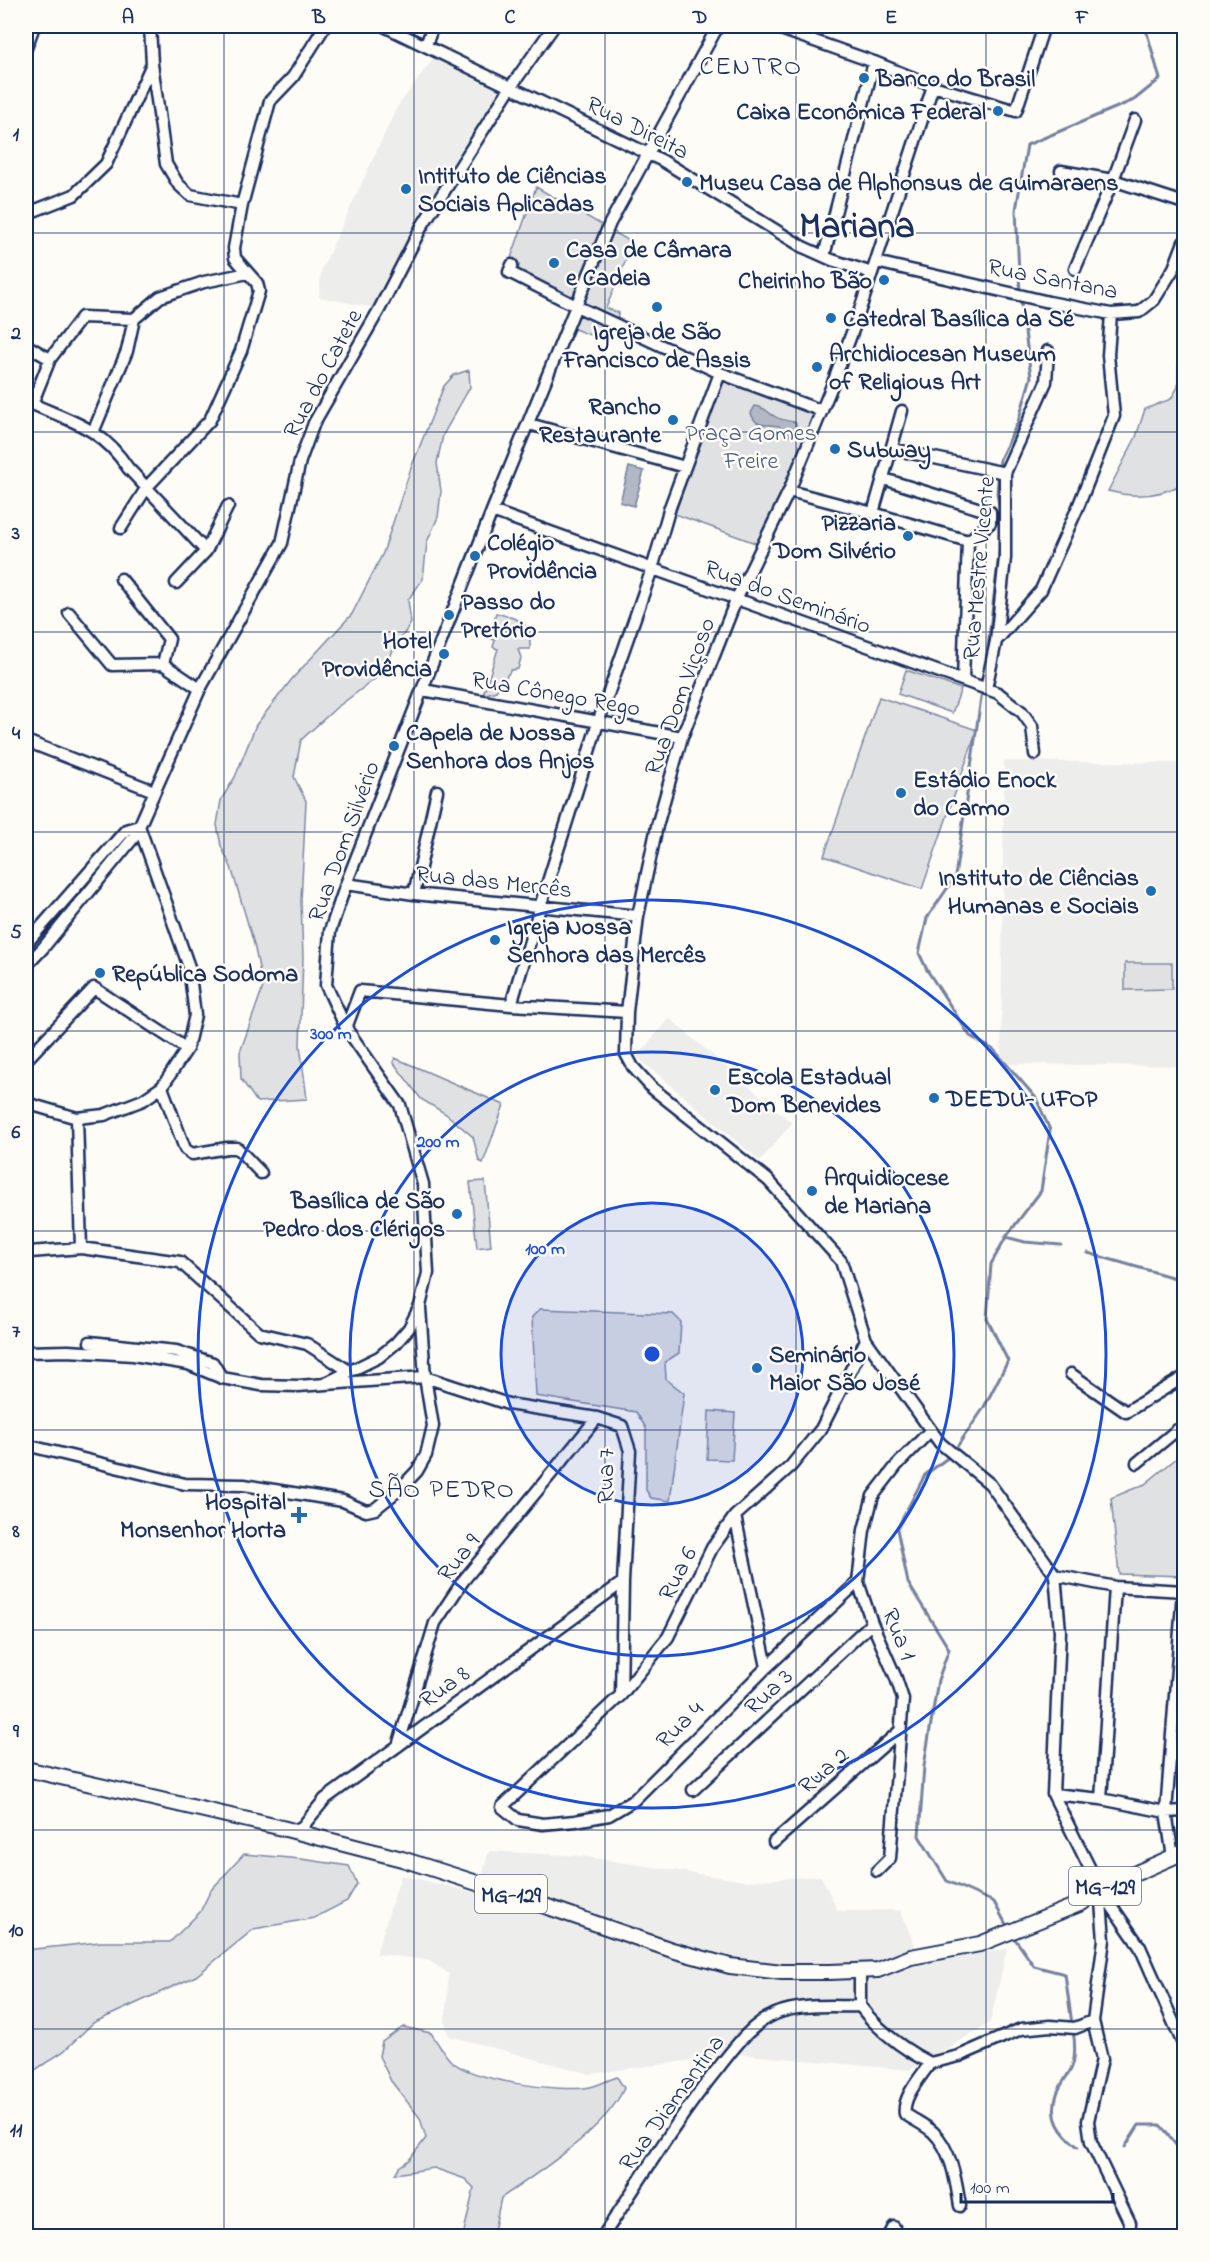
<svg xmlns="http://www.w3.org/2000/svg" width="1210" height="2262" viewBox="0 0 1210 2262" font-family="'Indie Flower',sans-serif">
	<rect width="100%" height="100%" fill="#fdfcf7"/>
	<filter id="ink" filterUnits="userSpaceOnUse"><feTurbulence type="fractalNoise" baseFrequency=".0167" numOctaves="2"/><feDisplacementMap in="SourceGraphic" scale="12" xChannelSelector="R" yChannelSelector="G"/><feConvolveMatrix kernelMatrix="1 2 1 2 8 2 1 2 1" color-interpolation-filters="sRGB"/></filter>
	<g filter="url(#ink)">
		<path fill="#edeeec" d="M436,55l73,37 -122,216 -8,1 -60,-12 2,-26 76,-164z
			M1004,761l180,2v303l-183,-2z
			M669,1018l123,105 -32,38 -123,-104z
			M489,1851l92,5 164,25 76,-5 17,35 62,-1 22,52 85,-13 -17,74 -80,47 -172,-16 -148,20 -141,-38 -4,-13 4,-49 -21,-14 -52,-6 25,-79 76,18z"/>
		<path fill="#e0e1e3" stroke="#7e88a0" stroke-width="1.5" d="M536,187l97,56 -27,65 13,5 -13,28 -37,-14 9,-25 -74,-24z
			M1184,310v173c-24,14 -50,15 -76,8l28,-54 9,-28 26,-10 7,-12 1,-57z
			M469,370l1,17 -27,48 -6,28 4,28 -3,26 -11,25 -4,37 -15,21 3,23 -36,56 -39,29 -35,32 -7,37 12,24 -5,100 2,56 -3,88 7,54 -50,3 -16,-23 -1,-27 23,-65 -9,-43 -23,-77 -10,-21 -4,-21 4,-25 14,-23 21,-52 36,-46 60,-65 31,-61 28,-85 33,-82 10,-11z
			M722,376l98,41 -59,128 -86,-31z
			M496,613c24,7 35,7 34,36h-12l3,9 -3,11 -7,1 -15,21 -13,4 15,-46 -5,-2 2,-7 -6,-2z
			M906,670l55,19 -9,24 -54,-19z
			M879,697l98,33 -55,159 -98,-33z
			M1125,963h47v26l-47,1z
			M395,1058l109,47 -21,58 -4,-2 -6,-24 -27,-23 -25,-15 -28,-37z
			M485,1181l6,65 -14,2 -7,-66z
			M540,1309l133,5 8,8 -2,31 -14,9 1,17 18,14 -14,108 -19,-3 -5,-8v-62l-10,-16 -100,-16 -4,-79z
			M709,1411l26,2 -3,47 -25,-1z
			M1184,1452v124l-65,-2 -8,-76 34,-14z
			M244,1854l57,5 48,7 8,18 -10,17 -33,17 -60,11 -58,47 -103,47 -29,28 -38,25v-126l74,-8h70l30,-30 11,-22z
			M403,2027l28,6c6,9 12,19 19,27 22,21 111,33 140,27 9,-2 18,-7 27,-10l7,11c-16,39 -87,86 -123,110l-7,33 13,5h-44l11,-48 -9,-9 -31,-11 -39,6 4,-7 10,-7 17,-22 -6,-20 -29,-37 -12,-25 3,-14z"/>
		<path fill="#b3b8c5" stroke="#76819c" stroke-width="1.5" d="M755,406c12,2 10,5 19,10 6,4 14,5 21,6l4,9 -6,5h-5l-9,-10c-12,-3 -23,3 -28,-13z
			M629,467l15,4 -10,35 -14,-4z"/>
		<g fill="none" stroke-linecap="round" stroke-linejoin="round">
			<path stroke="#76819c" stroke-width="3" d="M1000,512l-3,-19 3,-34 18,-37 13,-45 -11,-83 -4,-84 11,-65 107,-45 26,-21 -15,-53
				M986,664l14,-119
				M1006,1237l19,5 36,3
				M1088,1253l87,25 9,8
				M954,1451l29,-42 25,-48 -21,-42 4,-55 15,-27 35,-46 9,-61 -14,-32 -42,-48 -24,-14 -43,-66 -8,-17 8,-35 28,-41 27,-186
				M950,1456l-25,19 -28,54 11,54 41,66 -11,31 -14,86 -5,70 28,45 47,21 14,26
				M1013,1936l21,30 31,8 7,50
				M1073,2031c2,10 3,28 -2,38 -4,8 -11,16 -14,25 -8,24 3,39 21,53
				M1125,2147l14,-22h21l24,30"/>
			<defs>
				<path id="minor" d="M150,26l2,38 14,100 12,20 12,11 52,10
					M384,26l279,135 140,86 29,13 40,13
					M772,26l102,36 59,24 83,25 28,-85
					M426,45l7,-19
					M26,48l8,-22
					M933,86l-77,236 -23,61 -44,108 -53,109 -54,137 -25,89 -19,90 -11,96 -1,42 7,13 19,21 116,92 73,81 25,79 74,103 50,41 65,91 5,56 -7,163 47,95 40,58 44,99
					M1061,171l52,9 71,23
					M26,214l48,-19 32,-31 46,-100
					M824,256l50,-194
					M876,262l173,40 62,12 28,-2 15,-12 20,-32 10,-26
					M512,265l-3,7 67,34 144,67 102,38
					M1075,269l38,-89 22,-60
					M26,345l24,14 32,-42 52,2
					M26,401c42,20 74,24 102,67l78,83
					M32,404l18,-45
					M529,424l156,43
					M94,430l33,-79 7,-32 26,-22 44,-15 44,-9
					M892,449l113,24
					M884,479l106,33v11l-22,18
					M789,491l84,22 95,28 -5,139
					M492,511l506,182 24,19 10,14 3,28
					M873,513l29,-102
					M121,528l26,-41 63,-67 31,-69 18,-60 -2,-8 -22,-25 -1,-10 8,-43 28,-104 23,-24 32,-51
					M121,579l48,60 -6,25 37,25
					M176,583l30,-32 22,-45
					M69,613l43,52 51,-1
					M996,641l45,-51 37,-83 36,-91 -6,-61 3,-41
					M986,689l10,-48 9,-83v-85l41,-91 2,-31
					M423,690l259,47
					M26,741l128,50
					M346,884l68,10 224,22
					M414,894l23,-103
					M26,944l100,-114 13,-4
					M26,966l17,-18 92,-112 65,-147 82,-146 18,-82 14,-38 65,-113 43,-84 88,-138 44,-62
					M511,1005l29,-98 58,-184 54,-154 18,-62 50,-134
					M346,1028l14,-37 151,14 116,7
					M26,1060l68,-72 93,61
					M162,1087l23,62 7,5 35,-6h10l24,25
					M26,1103l51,15 27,-3 39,-15 19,-13 25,-38 8,-34 -6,-48 -50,-141
					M77,1118l4,130
					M26,1248l4,4 51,-4 99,14 79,71 48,11 42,27
					M90,1342l86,9 37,12 9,15
					M26,1352l42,-1 65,4 55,9 34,14 39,7 37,1 127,-9 83,27 89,14 25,8 8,25 -7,131 -2,113
					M1071,1374l55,38 58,-35
					M326,1383l53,-26 17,-14 13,-15 11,-22 8,-33 -5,-89 -23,-79 -54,-77 -20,-43 4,-54 16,-47 146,-373 118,-288 108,-197
					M26,1445l159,39 59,1 99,16 23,10 9,-2 26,-21 16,-17 9,-16 7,-29 -8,-49 -5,-69
					M1137,1463l40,-33 7,7
					M735,1516l32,151
					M1055,1575l60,12 69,4
					M858,1582l-91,85 -133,133 -25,15 -34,6 -32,3 -25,-4 -16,-13 119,-112 47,-58 44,-89 23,-32 56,-50 30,-37 45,-89
					M398,1746l37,-123 28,-42 134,-163
					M693,1790l179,-167
					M1053,1794l48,5 65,13 18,-1
					M1101,1799l14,-212
					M298,1832l27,-33 298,-217
					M774,1842l127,-112
					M1173,1857l-7,-45 17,-221
					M877,1871l13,-13 13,-159 -7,-21 -24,-55 -14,-41 6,-52 9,-34 24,-31 33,-34
					M1100,1889l4,51 -11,81 9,38 -14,62 3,21 39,81 -1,13
					M860,2006c18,24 43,43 70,57l29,-7 62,-27 29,-3 25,2 18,-7
					M930,2063c-9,14 -28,34 -25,51 9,6 20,11 28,18 19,18 23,50 27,74
					M603,2236c38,-57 73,-116 116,-169 16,-20 31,-42 56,-53 26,-11 58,-7 85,-8v-36
					M889,2236l5,-9"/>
				<path id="major" d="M26,1769l248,57 128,33 97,31 173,60 58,16 52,6h48l48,-2 33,-13 69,-13 102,-41 18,-14 84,-37"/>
			</defs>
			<use href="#minor" stroke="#1b2f5e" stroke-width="15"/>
			<use href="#major" stroke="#1b2f5e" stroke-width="18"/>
			<use href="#minor" stroke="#fdfcf7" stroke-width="10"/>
			<use href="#major" stroke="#fdfcf7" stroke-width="14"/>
		</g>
	</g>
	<path fill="none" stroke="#1b2f5e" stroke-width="1.5" stroke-opacity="0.55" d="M224,26v2210M414,26v2210M605,26v2210M796,26v2210M986,26v2210M26,233h1158M26,432h1158M26,632h1158M26,832h1158M26,1031h1158M26,1231h1158M26,1430h1158M26,1630h1158M26,1830h1158M26,2029h1158"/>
	<circle cx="652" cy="1354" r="151" fill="#1d4ed8" fill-opacity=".12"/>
	<g fill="none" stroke="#1d4ed8" stroke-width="3">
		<circle cx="652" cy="1354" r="151"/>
		<circle cx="652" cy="1354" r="302"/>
		<circle cx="652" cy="1354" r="454"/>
	</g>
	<g fill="#1f6fb2" stroke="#fdfcf7" stroke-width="2">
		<circle cx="864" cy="78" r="6"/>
		<circle cx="998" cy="111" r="6"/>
		<circle cx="687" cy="182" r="6"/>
		<circle cx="406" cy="189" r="6"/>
		<circle cx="554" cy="263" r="6"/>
		<circle cx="884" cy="280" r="6"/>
		<circle cx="657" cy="307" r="6"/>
		<circle cx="831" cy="318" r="6"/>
		<circle cx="817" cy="367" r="6"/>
		<circle cx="673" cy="420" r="6"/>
		<circle cx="835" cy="449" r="6"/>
		<circle cx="908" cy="536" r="6"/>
		<circle cx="475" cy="556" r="6"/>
		<circle cx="449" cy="615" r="6"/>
		<circle cx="444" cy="654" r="6"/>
		<circle cx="394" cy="746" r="6"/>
		<circle cx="901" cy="793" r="6"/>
		<circle cx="1151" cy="891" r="6"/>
		<circle cx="495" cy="940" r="6"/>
		<circle cx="100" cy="973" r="6"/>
		<circle cx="715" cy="1090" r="6"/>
		<circle cx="934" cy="1098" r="6"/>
		<circle cx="812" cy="1191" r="6"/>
		<circle cx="457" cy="1214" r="6"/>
		<circle cx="757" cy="1368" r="6"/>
		<path d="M296 1506h6v6h6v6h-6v6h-6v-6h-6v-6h6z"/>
	</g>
	<g text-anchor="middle" stroke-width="5" stroke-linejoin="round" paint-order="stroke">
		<g fill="#fdfcf7" stroke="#5f6c8c" stroke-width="1.5">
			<rect x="1069" y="1867" width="72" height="38" rx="4.5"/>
			<rect x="475" y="1875" width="72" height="38" rx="4.5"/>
		</g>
		<g font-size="22" font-weight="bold" fill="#1b2f5e">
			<text x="1105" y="1894">MG-129</text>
			<text x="511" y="1902">MG-129</text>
		</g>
		<g font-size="24" font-weight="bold" fill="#1b2f5e" stroke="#fdfcf7" text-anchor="start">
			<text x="876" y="86">Banco do Brasil</text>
			<text x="986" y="119" text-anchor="end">Caixa Econômica Federal</text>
			<text x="418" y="183">Intituto de Ciências<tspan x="418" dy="28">Sociais Aplicadas</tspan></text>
			<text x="699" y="190">Museu Casa de Alphonsus de Guimaraens</text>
			<text x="566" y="257">Casa de Câmara<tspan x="566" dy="28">e Cadeia</tspan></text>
			<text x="872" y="288" text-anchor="end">Cheirinho Bão</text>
			<text x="843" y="326">Catedral Basílica da Sé</text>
			<text x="657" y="339" text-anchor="middle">Igreja de São<tspan x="657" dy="28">Francisco de Assis</tspan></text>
			<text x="829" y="361">Archidiocesan Museum<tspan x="829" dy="28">of Religious Art</tspan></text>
			<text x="661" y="414" text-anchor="end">Rancho<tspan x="661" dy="28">Restaurante</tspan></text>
			<text x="847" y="457">Subway</text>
			<text x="896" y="530" text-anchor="end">Pizzaria<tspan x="896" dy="28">Dom Silvério</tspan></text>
			<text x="487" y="550">Colégio<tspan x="487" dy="28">Providência</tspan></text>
			<text x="461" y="609">Passo do<tspan x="461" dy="28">Pretório</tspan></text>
			<text x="432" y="648" text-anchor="end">Hotel<tspan x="432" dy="28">Providência</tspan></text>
			<text x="406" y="740">Capela de Nossa<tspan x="406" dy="28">Senhora dos Anjos</tspan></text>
			<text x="913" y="787">Estádio Enock<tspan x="913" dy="28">do Carmo</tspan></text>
			<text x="1139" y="885" text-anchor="end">Instituto de Ciências<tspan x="1139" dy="28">Humanas e Sociais</tspan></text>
			<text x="507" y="934">Igreja Nossa<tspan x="507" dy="28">Senhora das Mercês</tspan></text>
			<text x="112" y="981">República Sodoma</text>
			<text x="727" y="1084">Escola Estadual<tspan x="727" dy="28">Dom Benevides</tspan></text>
			<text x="946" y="1106">DEEDU- UFOP</text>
			<text x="824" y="1185">Arquidiocese<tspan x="824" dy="28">de Mariana</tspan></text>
			<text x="445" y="1208" text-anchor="end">Basílica de São<tspan x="445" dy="28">Pedro dos Clérigos</tspan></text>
			<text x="769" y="1362">Seminário<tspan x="769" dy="28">Maior São José</tspan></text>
			<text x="286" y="1509" text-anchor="end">Hospital<tspan x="286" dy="28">Monsenhor Horta</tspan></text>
		</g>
		<g font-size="24" fill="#1b2f5e" stroke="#fdfcf7">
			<text transform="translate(638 127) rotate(27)" y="8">Rua Direita</text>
			<text transform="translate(1053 278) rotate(11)" y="8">Rua Santana</text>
			<text transform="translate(322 373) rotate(-62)" y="8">Rua do Catete</text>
			<text transform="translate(978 568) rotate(-85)" y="8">Rua Mestre Vicente</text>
			<text transform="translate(788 596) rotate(20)" y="8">Rua do Seminário</text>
			<text transform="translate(556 693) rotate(10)" y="8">Rua Cônego Rego</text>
			<text transform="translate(679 696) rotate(-70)" y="8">Rua Dom Viçoso</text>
			<text transform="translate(343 841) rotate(-70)" y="8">Rua Dom Silvério</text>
			<text transform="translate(494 881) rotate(6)" y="8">Rua das Mercês</text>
			<text transform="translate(605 1476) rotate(-89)" y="8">Rua 7</text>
			<text transform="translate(458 1557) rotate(-52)" y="8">Rua 9</text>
			<text transform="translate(677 1573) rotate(-63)" y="8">Rua 6</text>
			<text transform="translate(900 1634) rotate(67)" y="8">Rua 1</text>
			<text transform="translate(444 1686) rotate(-36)" y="8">Rua 8</text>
			<text transform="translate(768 1691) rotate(-43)" y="8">Rua 3</text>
			<text transform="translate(679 1724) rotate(-45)" y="8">Rua 4</text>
			<text transform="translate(823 1770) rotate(-41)" y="8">Rua 2</text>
			<text transform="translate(671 2102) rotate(-54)" y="8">Rua Diamantina</text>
		</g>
		<g font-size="24" fill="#4c5c7f" stroke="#fdfcf7">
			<text x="751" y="440">Praça Gomes<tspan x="751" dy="28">Freire</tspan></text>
		</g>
		<g font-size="26" letter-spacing="1.5" fill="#1b2f5e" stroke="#fdfcf7">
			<text x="751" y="74">CENTRO</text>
			<text x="442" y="1497">SÃO PEDRO</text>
		</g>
		<g font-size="36" font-weight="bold" fill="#1b2f5e" stroke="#fdfcf7">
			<text x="857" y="237">Mariana</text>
		</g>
	</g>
	<circle cx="652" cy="1354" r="9" fill="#1d4ed8" stroke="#fdfcf7" stroke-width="3"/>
	<g font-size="18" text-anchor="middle" font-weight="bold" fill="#1d4ed8" stroke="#fdfcf7" stroke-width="5" stroke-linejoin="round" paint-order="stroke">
		<text x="331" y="1039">300 m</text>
		<text x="438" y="1147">200 m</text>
		<text x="545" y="1254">100 m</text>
	</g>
	<rect width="1210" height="2262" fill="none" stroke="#fdfcf7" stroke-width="66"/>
	<path d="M961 2193v9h152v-9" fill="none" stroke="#1b2f5e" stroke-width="3"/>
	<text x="970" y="2193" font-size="18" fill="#1b2f5e" stroke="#fdfcf7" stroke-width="4.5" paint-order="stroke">100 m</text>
	<rect x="33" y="33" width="1144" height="2196" fill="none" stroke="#1b2f5e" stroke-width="2"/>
	<g font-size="20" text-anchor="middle" font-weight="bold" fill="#1b2f5e">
		<text x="128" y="23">A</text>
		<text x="319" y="23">B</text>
		<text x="510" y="23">C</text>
		<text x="700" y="23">D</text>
		<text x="891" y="23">E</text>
		<text x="1082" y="23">F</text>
		<text x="16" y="140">1</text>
		<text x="16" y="339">2</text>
		<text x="16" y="539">3</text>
		<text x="16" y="739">4</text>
		<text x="16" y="938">5</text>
		<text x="16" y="1138">6</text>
		<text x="16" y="1337">7</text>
		<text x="16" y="1537">8</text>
		<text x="16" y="1737">9</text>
		<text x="16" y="1936">10</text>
		<text x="16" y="2136">11</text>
	</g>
</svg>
